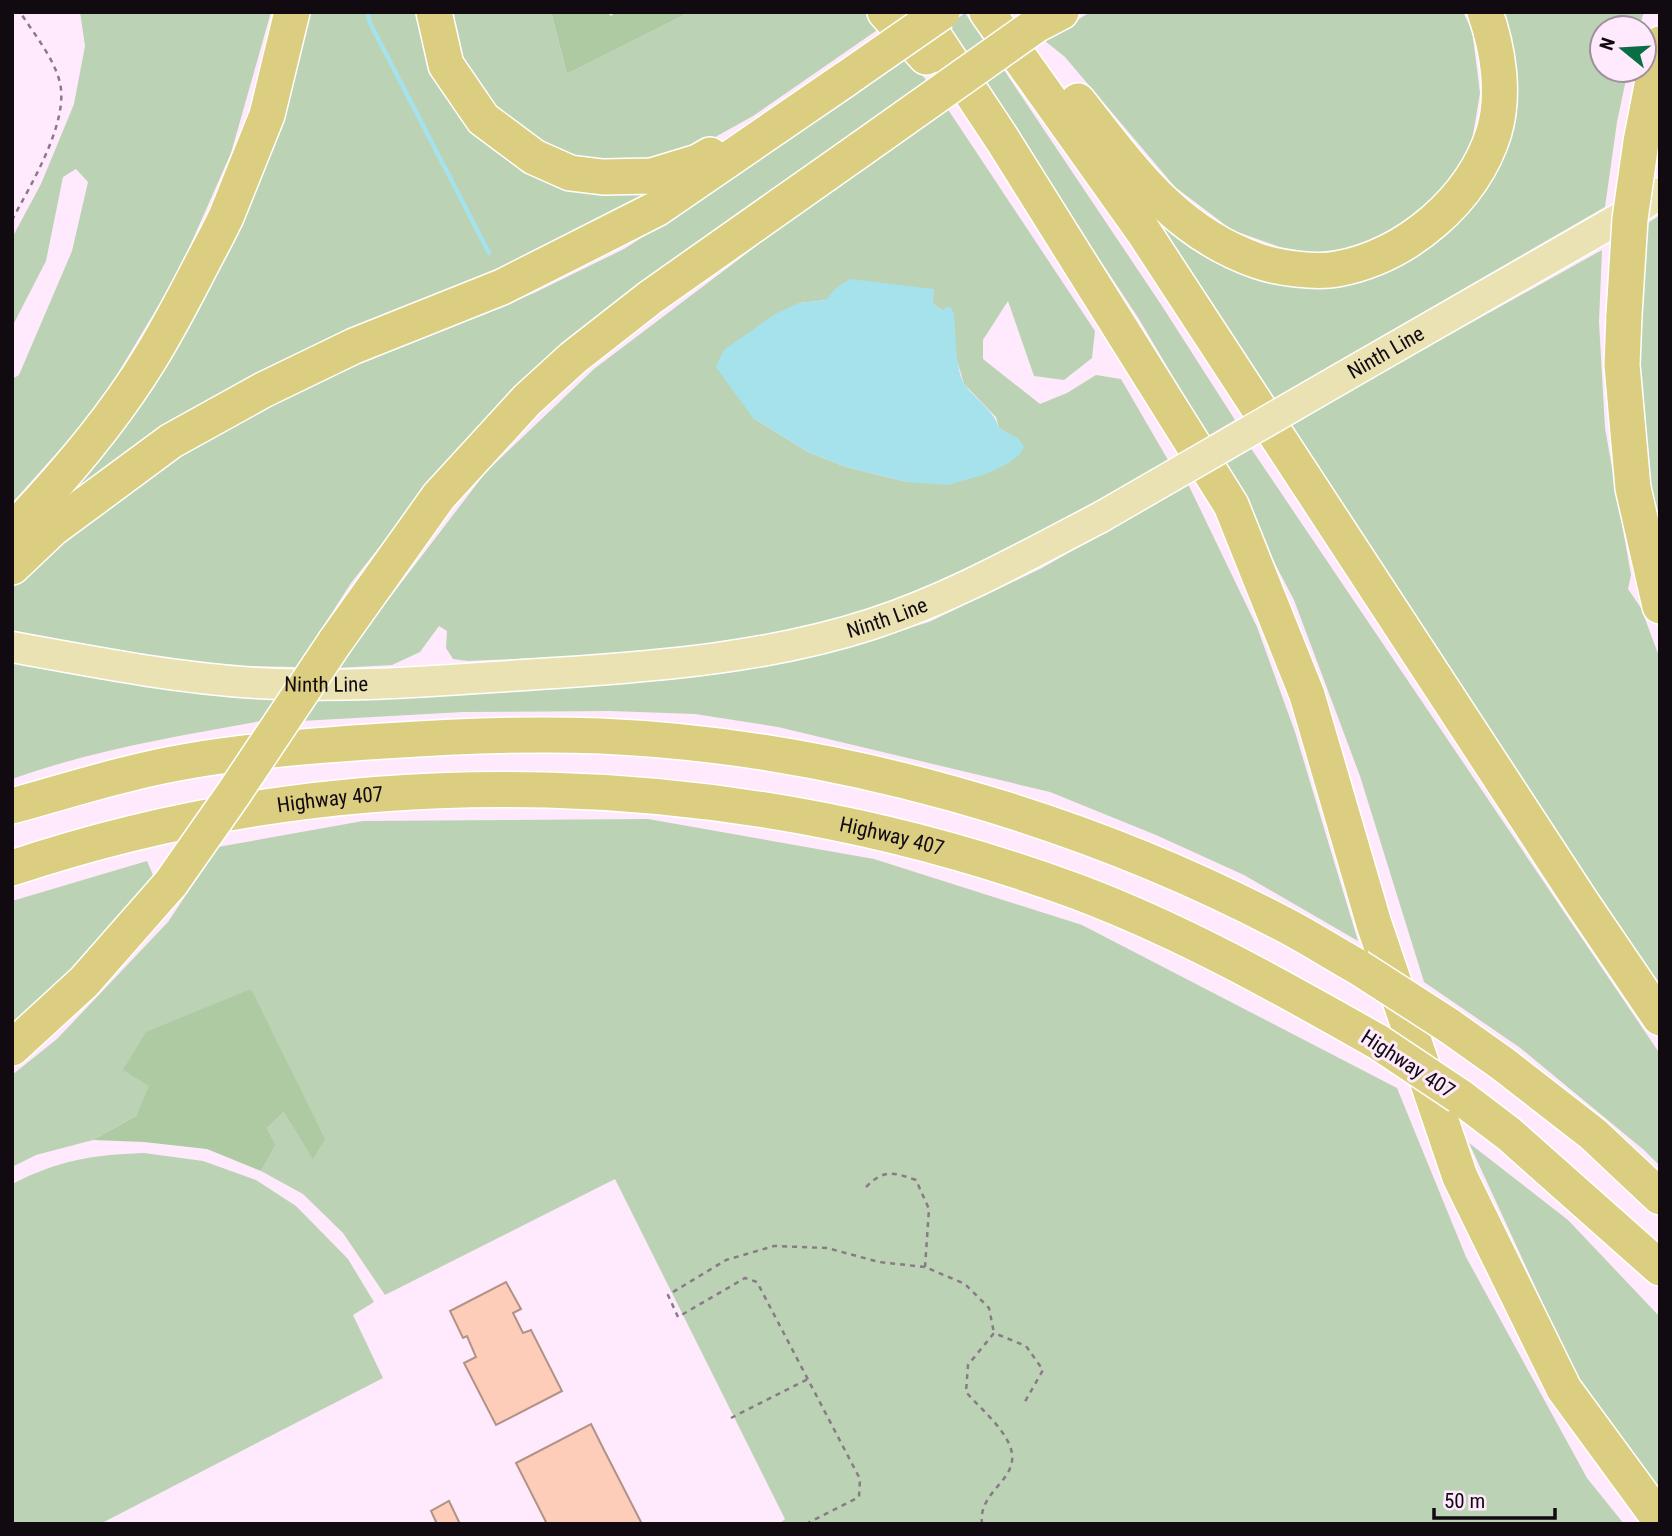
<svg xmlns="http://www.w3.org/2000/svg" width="1672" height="1536" viewBox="0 0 1672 1536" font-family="'Roboto Condensed',sans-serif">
	<rect width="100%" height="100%" fill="#feeafc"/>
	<path fill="#bcd2b4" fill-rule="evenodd" d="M80,12h191l-40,141 -53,120 -81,135 -85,95v-124l7,-4 53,-124 16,-69 -12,-13 -13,8 -17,84 -34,66v-89l29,-54 33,-80 11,-58z
		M301,12h122l47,111 175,71 -103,61 -490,259 79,-112z
		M446,12h105l16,62 123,-62h180l13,14 -130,90 -63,35 -50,16 -44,-2 -76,-28 -58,-66z
		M1090,12h373l9,18 8,63 -11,65 -41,52 -64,37 -62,8 -70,-25 -57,-43 -110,-130 -20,-16z
		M1496,12h148l-5,16h-37v42h26l-11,52 -12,85 -337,195 -131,-212 191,91 147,-85z
		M965,13l21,31 -20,14 -21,-31z
		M906,54l23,30 -505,406 -73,93 -54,84 -64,-1 -82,-10 -139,-24v-47l59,-51 99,-74 120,-68 244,-99 90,-44 76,-49z
		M1004,70l158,236 73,114 -27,16 -69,-117 -156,-236z
		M947,108l148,223 -3,27 -28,22 -30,-4 -26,-75 -25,39v19l57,45 27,-11 29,-18 25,4 47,81c-104,59 -207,123 -323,156 -58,16 -117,28 -177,34 -66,7 -134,8 -200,11l-15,-2 -7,-11 1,-17 -8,-5 -19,26 -28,13 -56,3 150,-196 108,-103 272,-206zM826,300l107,4 9,6 22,74 32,33 3,11 20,12 -112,42 -61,-15 -38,-15 -55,-34 46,-115z
		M1660,215v362l-12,-34 -18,-308z
		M1602,250l-3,72 6,106 26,147 -3,14 13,19 19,51v329l-374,-562z
		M1250,447l410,607v112l-16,-16 -125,-103 -95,-65 -64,-206 -66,-176 -72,-137z
		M1188,484l69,143 38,105 63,209 -114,-66 -88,-40 -106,-43 -272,-65 -83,-13 -85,-3 -147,1 -162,9 13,-20 413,-28 96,-19 106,-32 113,-54z
		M12,662l151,25 114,10 -16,24c-84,15 -168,29 -249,58z
		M648,819l226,40 208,66 315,163 69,169 121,221 37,46h-845l6,-5 -170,-340 -230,116 -42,-62 -40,-39 -42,-23 15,-26 -9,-17 17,-16 -33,-123 -101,97 -14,30 -43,24 -57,15 -24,12v-92l45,-36 111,-117 50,-75 145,-26z
		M147,861l6,14 -49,62 -92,88v-124z
		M1469,1143l99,77 92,97v178l-87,-126z
		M144,1153l59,8 53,19 40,26 52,53 26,43 -21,13 30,63 -283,146h-88v-340c48,-24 79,-29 132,-31z"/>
	<path fill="#adcaa3" d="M551,12h56l4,4 4,-4h75l-123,62z
		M251,989l74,150 -12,20 -29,-47 -17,16 9,17 -15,26 -54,-22 -63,-7 -51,-2 43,-24 13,-30 -26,-16 23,-38z"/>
	<path fill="#a6e2eb" d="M850,279l84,10 -1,15 9,6 8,-4 4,8c2,19 1,57 11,71 12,16 28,24 34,43l20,11 5,8 -5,8 -10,8 -23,11 -38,11 -41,-3 -61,-15 -38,-15 -55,-34 -37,-51 8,-17 51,-36 24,-11 27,-3 9,-11z"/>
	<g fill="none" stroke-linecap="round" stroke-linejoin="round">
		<path stroke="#a6e2eb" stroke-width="4.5" d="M368,12l1,9 120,232"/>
	</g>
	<path fill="#fecdb9" stroke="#b19286" stroke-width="2" d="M506,1282l15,27 -8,4 10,20 8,-3 31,61 -66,34 -32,-62 12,-6 -9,-21 -4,2 -13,-27z
		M591,1424l12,24 39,76h-95l-31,-61z
		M449,1501l11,23h-23l-6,-13z"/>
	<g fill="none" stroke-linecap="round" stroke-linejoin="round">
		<defs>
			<g id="major">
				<path id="s1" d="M1345,376l296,-170 19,-13"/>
				<path id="s2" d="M12,647c82,15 163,31 245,36 100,6 199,-4 298,-10 106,-7 216,-16 317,-49 80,-26 154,-68 229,-107"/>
			</g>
			<g id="highway">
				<path d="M434,12l12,53 37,54 51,38 36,16 33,4 49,-1 46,-14 12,-7"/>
				<path d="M885,12l41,45"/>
				<path d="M918,12l84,127 229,366 76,190 67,229 86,253 104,212 96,131"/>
				<path d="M987,12l156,219 439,672 78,115"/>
				<path d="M1036,25l25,-13"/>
				<path d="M1078,101c53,67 96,131 180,160 20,7 58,12 79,8 70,-13 136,-69 157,-137 11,-38 4,-83 -9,-120"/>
				<path d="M1641,142l19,-98"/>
				<path d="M1624,315l-2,50 11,123 27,118"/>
				<path d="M12,531c51,-53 99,-109 137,-171 25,-40 45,-82 67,-123l10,-20 41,-102 25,-103"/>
				<path d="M12,567l40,-38 119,-88 92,-51 91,-44 148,-59 154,-78 191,-131"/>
				<path d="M335,642l104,-146 88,-96 46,-42 78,-61 210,-148"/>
				<path d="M12,806c58,-16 117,-35 177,-45 64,-11 130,-16 195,-20 72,-5 144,-8 217,-5 232,10 479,81 684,189 25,13 48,28 73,42"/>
				<path id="s3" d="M12,868c344,-115 727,-101 1066,24 106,40 203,95 300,150"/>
				<path d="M1448,1025l55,39 90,70 67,63"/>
				<path d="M12,1048l72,-66 87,-99"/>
				<path d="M1459,1096l50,38 151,134"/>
			</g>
		</defs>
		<use href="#major" stroke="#fff" stroke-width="33"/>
		<use href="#highway" stroke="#fff" stroke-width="38"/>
		<path stroke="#887a86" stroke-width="2.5" stroke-dasharray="5 5" stroke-linecap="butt" d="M12,220c18,-34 57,-97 48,-137 -6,-25 -26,-49 -40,-71
			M866,1187c18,-18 27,-15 50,-7l13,29 -4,58
			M731,1418l77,-39
			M806,1524l53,-27 1,-18 -103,-197 -12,-4 -67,39 -10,-22 58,-35 48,-14 53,2 52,14 46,5 40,17 24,24 5,25
			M982,1524c-5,-37 48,-46 24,-86 -10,-17 -27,-31 -40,-46l2,-27 26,-32 32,13 17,24 -20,35"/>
		<use href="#major" stroke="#eae2b3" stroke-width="30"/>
		<use href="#highway" stroke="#dcce80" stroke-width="35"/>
		<defs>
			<path id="major-bridge" d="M1101,517l244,-141"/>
			<path id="highway-bridge" d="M847,78l95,-66
				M861,149l175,-124
				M1624,315l6,-96 11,-77
				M171,883l63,-90 101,-151
				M1358,967l90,58
				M1378,1042l81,54"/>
		</defs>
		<use href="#major-bridge" stroke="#fff" stroke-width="33" stroke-linecap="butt"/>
		<use href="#highway-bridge" stroke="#fff" stroke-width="38" stroke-linecap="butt"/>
		<use href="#major-bridge" stroke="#eae2b3" stroke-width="30"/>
		<use href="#highway-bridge" stroke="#dcce80" stroke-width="35"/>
	</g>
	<g text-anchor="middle" stroke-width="6" stroke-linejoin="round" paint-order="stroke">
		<g font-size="21" fill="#120a11" stroke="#feeafc">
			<text dy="7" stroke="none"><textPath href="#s1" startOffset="47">Ninth Line</textPath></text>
			<text dy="7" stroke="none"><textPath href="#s2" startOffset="884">Ninth Line</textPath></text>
			<text dy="7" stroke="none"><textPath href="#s2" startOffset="317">Ninth Line</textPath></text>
			<text dy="7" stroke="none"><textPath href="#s3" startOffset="326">Highway 407</textPath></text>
			<text dy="7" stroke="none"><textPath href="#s3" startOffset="892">Highway 407</textPath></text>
			<text transform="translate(1408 1064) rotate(33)" y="7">Highway 407</text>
		</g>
	</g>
	<rect width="1672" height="1536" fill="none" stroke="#120a11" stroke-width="28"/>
	<g transform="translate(1623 49) rotate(288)"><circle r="33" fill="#feeafc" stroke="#a0909e" stroke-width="2"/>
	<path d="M0-5L12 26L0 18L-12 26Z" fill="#096e44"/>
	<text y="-10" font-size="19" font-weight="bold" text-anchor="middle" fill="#120a11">N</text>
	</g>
	<path d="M1434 1508v10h121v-10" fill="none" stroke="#120a11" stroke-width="3.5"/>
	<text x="1444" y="1508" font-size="21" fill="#120a11" stroke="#feeafc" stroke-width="5" paint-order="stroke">50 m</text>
</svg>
